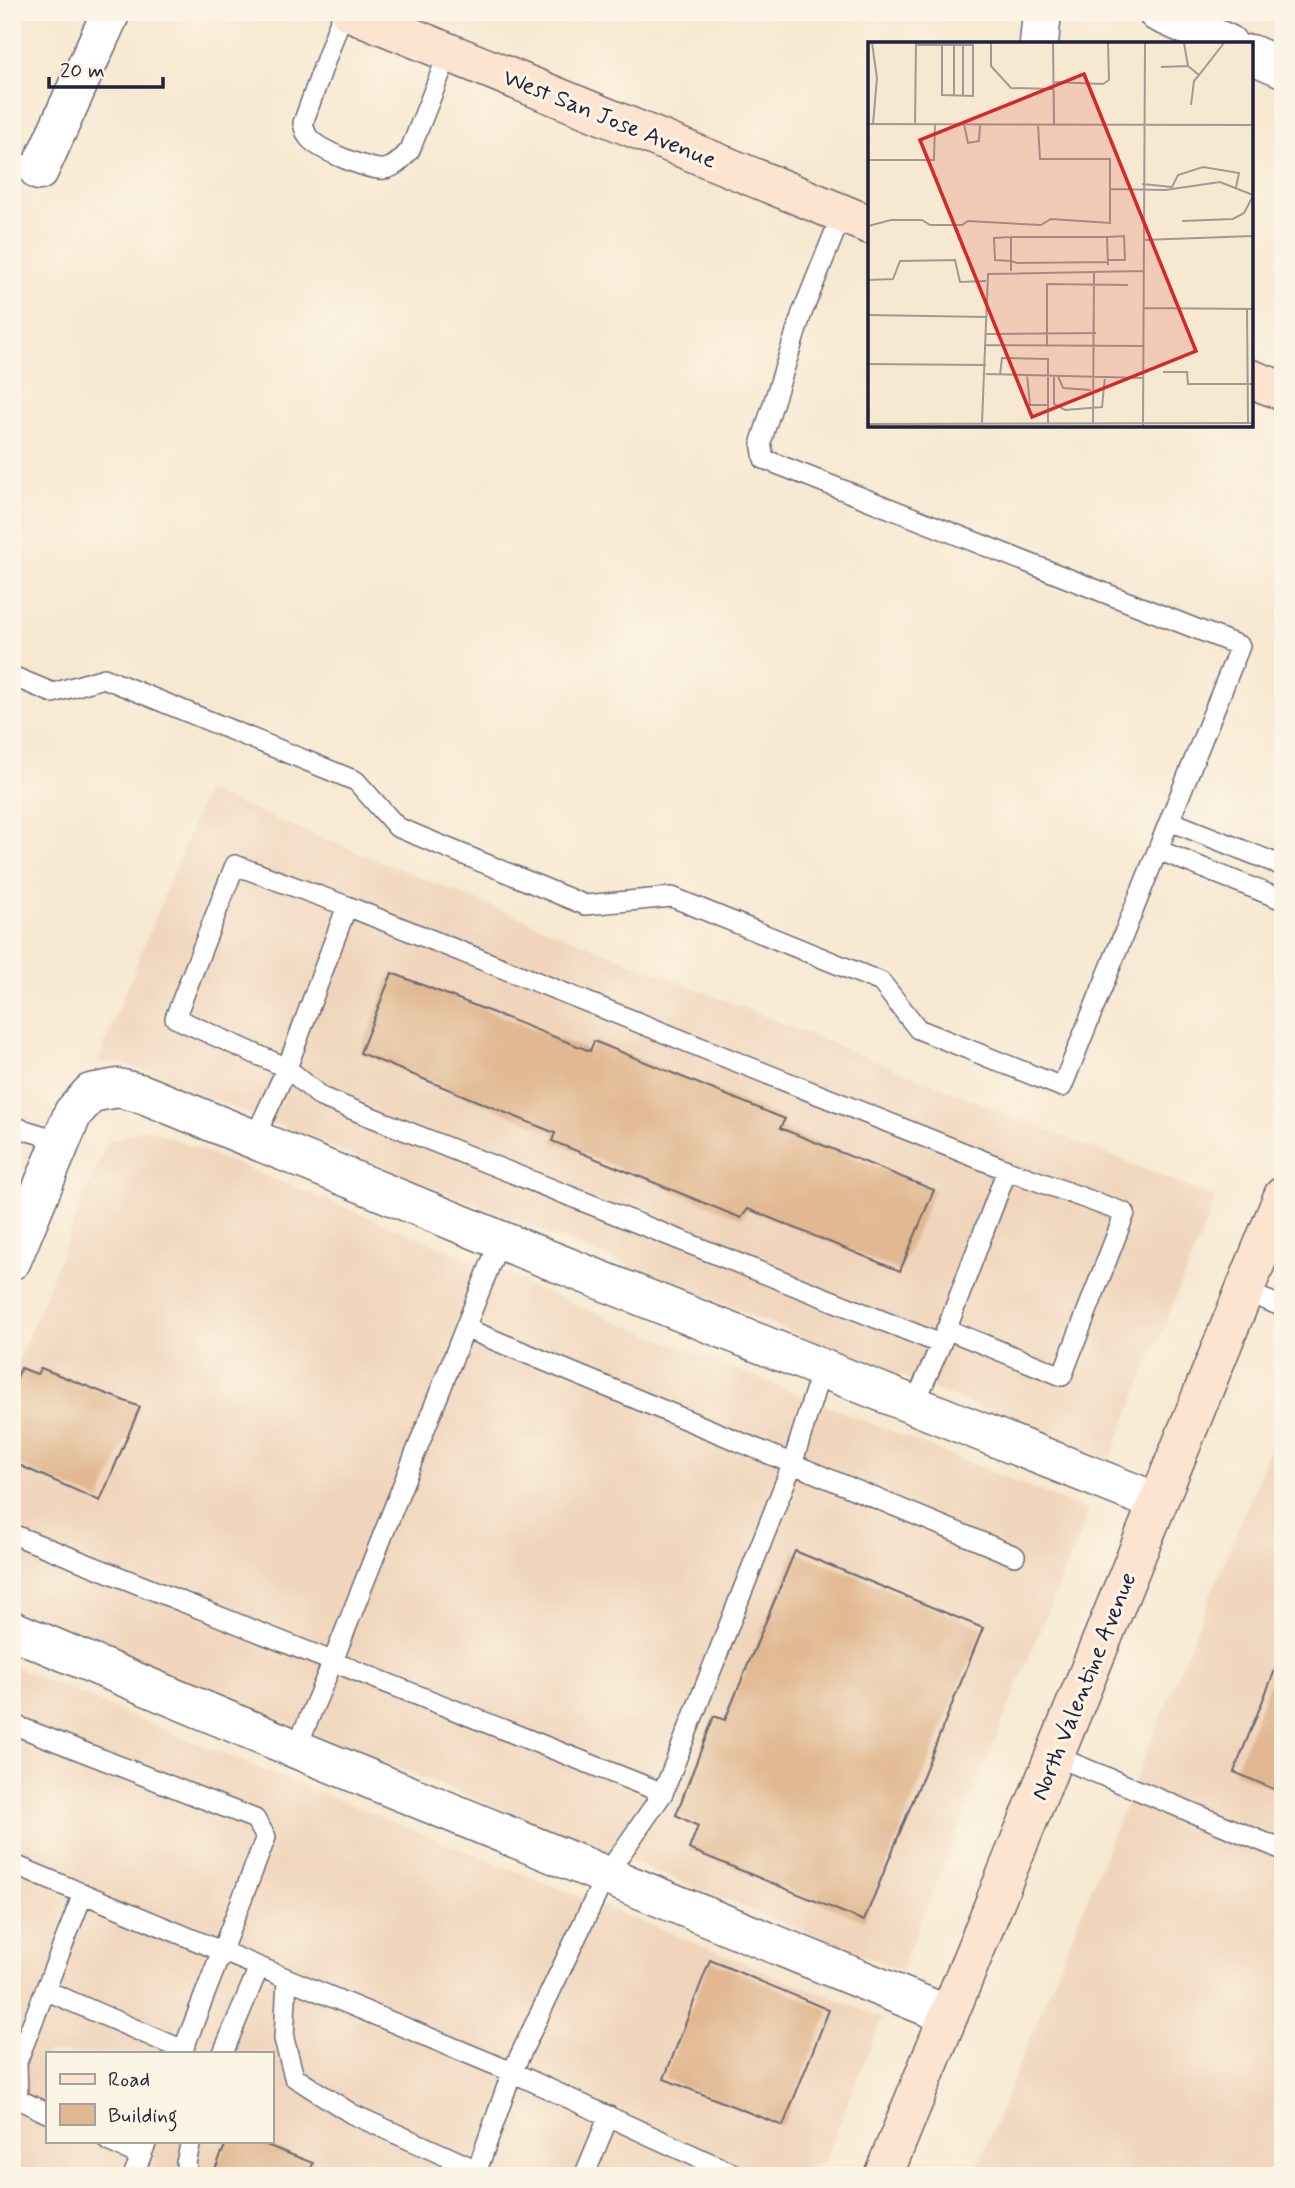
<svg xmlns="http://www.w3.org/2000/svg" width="1295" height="2188" viewBox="0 0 1295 2188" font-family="Mynerve,sans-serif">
	<rect width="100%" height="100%" fill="#fcf5e5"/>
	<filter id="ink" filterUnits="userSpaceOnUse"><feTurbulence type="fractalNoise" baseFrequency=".0143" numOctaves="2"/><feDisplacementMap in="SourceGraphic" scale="14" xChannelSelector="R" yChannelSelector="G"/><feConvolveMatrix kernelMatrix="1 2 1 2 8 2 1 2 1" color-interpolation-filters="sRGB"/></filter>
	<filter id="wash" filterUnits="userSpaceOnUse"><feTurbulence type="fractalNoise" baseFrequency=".00686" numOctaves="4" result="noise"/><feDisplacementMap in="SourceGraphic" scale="28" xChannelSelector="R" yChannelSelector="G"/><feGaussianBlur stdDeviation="1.57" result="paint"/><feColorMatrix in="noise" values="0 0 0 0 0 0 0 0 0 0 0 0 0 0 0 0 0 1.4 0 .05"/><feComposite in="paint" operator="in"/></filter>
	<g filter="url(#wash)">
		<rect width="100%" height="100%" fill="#f7e8d1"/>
		<path fill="#f0d5bc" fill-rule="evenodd" d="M206,791l1010,407 -106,262 -976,-393 -18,-4h-19z
			M147,1128l378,152 -1,4 565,227 -188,459 -562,-226 -327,-134v-234l94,-233z
			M1283,1417v759h-309z
			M12,1666l192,80 678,272 -58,143 -15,6 -4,9h-793zM47,2053h224v88h-224z"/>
		<g id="blocks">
			<path fill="#e1b892" d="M392,973l198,78 4,-10 191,78 -5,9 154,62 -34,81 -152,-62 -7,9 -189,-77 3,-8 -195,-80z
				M21,1368l16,6 4,-6 99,39 -40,94 -88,-39v-73z
				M795,1551l188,77 -119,293 -175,-72 9,-23 -22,-11 38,-99 11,4z
				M1283,1650v143l-49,-21z
				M710,1960l119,50 -46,116 -119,-47z
				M227,2141h29l57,22 -3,9 9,4h-107z"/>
		</g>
	</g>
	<g filter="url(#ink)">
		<use href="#blocks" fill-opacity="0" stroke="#6d6770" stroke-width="2"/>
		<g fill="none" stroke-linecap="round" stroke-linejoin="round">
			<defs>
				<path id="lane" d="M343,12l-40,111c1,5 3,11 6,15 9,12 61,33 75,31 11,-1 19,-11 26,-19l39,-98
					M12,160l27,11
					M12,676l41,17 51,-15 252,103 41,46 188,78 87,-8 209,85 37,47 144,58 178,-441 -476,-187 -3,-17 41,-129 40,-99
					M1170,821l113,45
					M1158,850l125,50
					M347,906l660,264 -66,174 -27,61
					M12,1126l49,15
					M254,1139l33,-71 60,-162 -112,-41 -60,153 112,50 34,29 620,247
					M1244,1291l39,16
					M465,1328l35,-88
					M946,1329l116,47 63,-163 -118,-43
					M12,1534l651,259
					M12,1724l243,95 11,18 -84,216
					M296,1749l37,-88 132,-333 550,228
					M1055,1756l228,94
					M12,1864l500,208 226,104
					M287,1979l-3,60 10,38 58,37 125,56
					M45,1990l138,60
					M223,2053l36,-86
					M47,2113l-29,-14 -1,-37 66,-168
					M108,2141l33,15
					M133,2176l14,-35
					M188,2176l-2,-13 5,-22
					M475,2176l37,-104 94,-197 57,-82 129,-328 30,-97
					M584,2176l25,-60"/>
				<path id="street" d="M1157,12l71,32
					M1039,44l3,-32
					M1251,54l32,14
					M39,171l72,-159
					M12,1260l61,-147 18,-20 27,-5 25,6 357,146 657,262
					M12,1630l284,119 652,266"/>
				<path id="secondary" d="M350,12l520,213
					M1251,379l32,12
					M883,2176l400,-980"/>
			</defs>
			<use href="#lane" stroke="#6d6770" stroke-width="22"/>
			<use href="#street" stroke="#6d6770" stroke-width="41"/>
			<use href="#secondary" stroke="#6d6770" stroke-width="41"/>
			<use href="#lane" stroke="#fff" stroke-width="19"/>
			<use href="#street" stroke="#fff" stroke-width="38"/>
			<use href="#secondary" stroke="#fde4d1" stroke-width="38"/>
		</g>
	</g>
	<g text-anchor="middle" stroke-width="6" stroke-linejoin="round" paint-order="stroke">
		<g font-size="24" fill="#22223b" stroke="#fcf5e5">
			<text transform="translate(610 118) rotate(22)" y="8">West San Jose Avenue</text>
			<text transform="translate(1083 1686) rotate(-68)" y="8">North Valentine Avenue</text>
		</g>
	</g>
	<g transform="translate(868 42)">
		<rect width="385" height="385" fill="#f7e8d1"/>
		<path fill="none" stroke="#a29995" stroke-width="2" d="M4,1l5,35 -4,46M123,1v23l20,22 42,1M185,1l1,81M316,1l4,23 11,9 25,-32M48,3h57v51l-31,-1v-50M293,25l27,-1M185,40l50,2 6,-4 -1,-37M86,53v-50M95,54v-51M323,63l3,-24 5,-6M0,82l385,1M47,82l1,-81M96,82l4,19 11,-2 1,-17M0,118h66l1,-36M274,142l30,3M304,145l6,-12 25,-8 36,6 -3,14M242,147l55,1 55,-8 33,13M314,179l51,-2 11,-6 9,-17M0,184l23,-6h31l8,5h32l6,-4 73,4 10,-6 59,4v-64h-70l-2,-35M143,195h96l1,28M239,195l17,-1 1,24h-17M275,198l110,-4M143,229v-34l-17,1 1,22 16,1 6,2 91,-1M0,238l25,-1 7,-18 55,-1 5,22 26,-1M275,266l110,1M379,266l1,115M0,273l118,2M118,292l110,-1M118,303l157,1M179,304v-62l81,1M0,322l118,1M295,330h24l1,12h65M118,332l157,4M132,333l2,-17 46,1v65M159,333l3,30h18M186,334v28l11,6 37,-3 3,-30M190,334l5,12 28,2M114,381l6,-149 155,-3M0,382l385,-1M225,382l1,-153M275,384l2,-383"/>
		<path fill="#d62828" fill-opacity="0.15" stroke="#d62828" stroke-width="3.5" d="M216,32l112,277 -164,66 -112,-277z"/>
		<rect width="385" height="385" fill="none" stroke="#22223b" stroke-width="3.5"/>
	</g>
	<rect width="1295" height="2188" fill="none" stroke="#fcf5e5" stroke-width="42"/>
	<rect x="46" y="2052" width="228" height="91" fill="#fcf5e5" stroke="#a5a1a1" stroke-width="2"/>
	<rect x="60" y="2074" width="35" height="10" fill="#fde4d1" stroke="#a5a1a1" stroke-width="2"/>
	<text x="108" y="2086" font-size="21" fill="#22223b">Road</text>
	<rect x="60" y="2104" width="35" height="21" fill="#e1b892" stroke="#a5a1a1" stroke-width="2"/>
	<text x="108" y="2122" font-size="21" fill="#22223b">Building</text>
	<path d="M49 77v10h114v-10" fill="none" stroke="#22223b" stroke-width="3.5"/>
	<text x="60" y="77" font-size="21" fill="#22223b" stroke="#fcf5e5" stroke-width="5" paint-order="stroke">20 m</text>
</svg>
